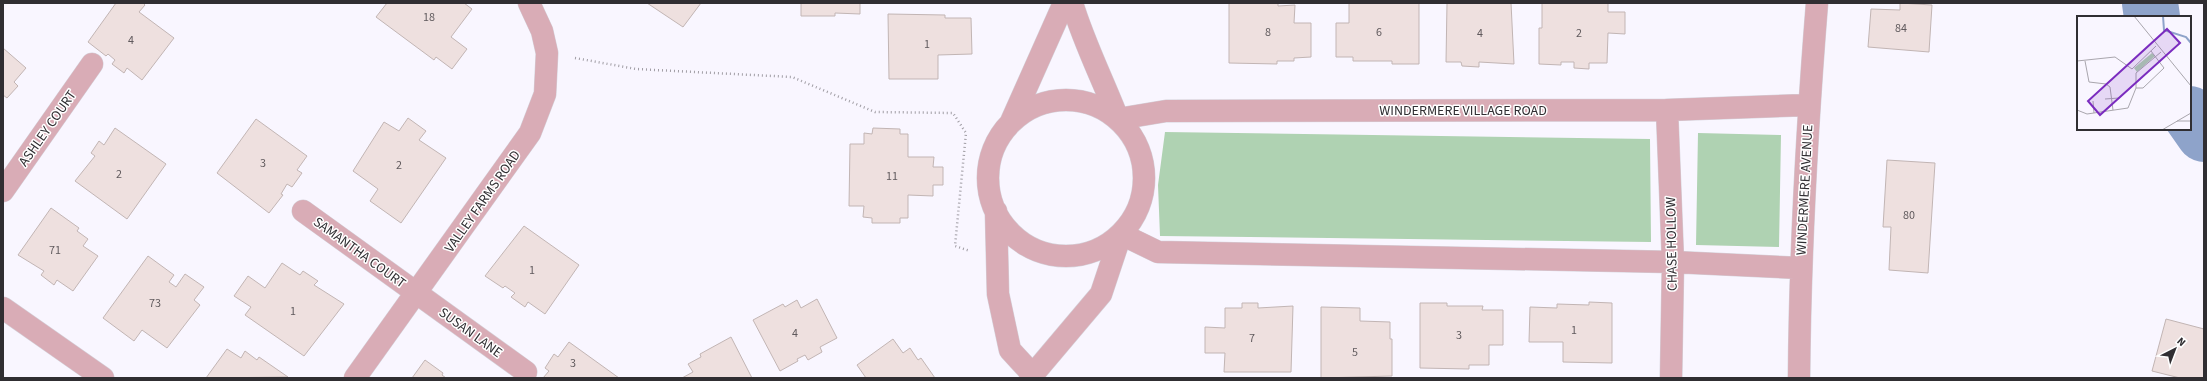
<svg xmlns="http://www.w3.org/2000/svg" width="2207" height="381" viewBox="0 0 2207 381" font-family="'Source Sans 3',sans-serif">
	<rect width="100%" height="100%" fill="#f9f6ff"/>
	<path fill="#afd2b2" d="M1165,132l485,7 1,103 -491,-6 -2,-51z
		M1698,133l83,2 -2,112 -83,-2z"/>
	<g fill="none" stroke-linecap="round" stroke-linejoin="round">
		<path stroke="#8ea3ca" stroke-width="56" d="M2150,3l2,14
			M2190,114l14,20"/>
	</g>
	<path fill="#eee0df" stroke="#c2b5b4" d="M116,3h27l2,2 -6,7 35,26 -32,42 -15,-12 -3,5 -12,-9 3,-4 -7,-6 -2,2 -18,-14z
		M387,3h77l8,6 -21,28 16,12 -15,20 -16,-12 -2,3 -58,-43z
		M647,3h54l-18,24z
		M801,3h59v11l-25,-1v3h-34z
		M1229,3h49v3l17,-1 -1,18h17v34l-17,1v3h-17v3l-48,-1z
		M1349,3h70v61h-27v-3h-39v-4h-17v-34h13z
		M1447,3h64l3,61 -35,-2v5l-17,-1 -1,-4h-15z
		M1542,3h66v9h17v22l-17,-1 -1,30h-18v6l-15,-1v-6h-13v3l-22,-1v-36h3z
		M1900,3l32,2 -3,47 -61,-5 3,-38 29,1z
		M888,14l57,1v3h26l1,36 -34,1v24h-49z
		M3,48l23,20 -12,14 4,4 -11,12 -4,-3z
		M408,118l18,13 -7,9 27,18 -45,65 -31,-22 8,-12 -25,-18 31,-49 15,9z
		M256,119l51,37 -10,14 5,3 -10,14 -5,-3 -6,10 2,1 -14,18 -52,-40z
		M115,128l51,36 -39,55 -52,-38 20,-25 -4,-3 8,-12 5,4z
		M873,128l27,1v5h8v23h26l-1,10h10v18h-10v11l-25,-1v23h-8v5h-28v-5l-9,-1 1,-11h-15l1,-62h14v-11l8,1z
		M1887,160l48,3 -7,110 -39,-3 2,-43h-8z
		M51,208l28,20 -2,3 11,8 -5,7 15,10 -25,35 -16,-11 -3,5 -13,-10 3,-4 -26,-16z
		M524,226l55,39 -34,49 -17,-12 -3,5 -14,-10 4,-4 -10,-7 -2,2 -18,-12z
		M148,256l26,19 -5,7 7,5 9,-13 19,13 -10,13 6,5 -33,43 -25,-18 -8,11 -31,-23z
		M282,263l18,12 3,-4 15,10 -4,4 30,19 -40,52 -59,-41 6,-8 -17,-11 14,-20 17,12z
		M817,299l20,39 -17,9 2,5 -14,8 -3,-5 -8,4 1,2 -18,10 -27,-51 30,-16 2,3 12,-7 4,8z
		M1589,302l23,1v60l-49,-1v-20h-34l1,-35 27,1v-4l32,1z
		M1242,303h16v5l35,-2 -2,66h-67l1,-19h-20v-26l20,1v-20h17z
		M1420,303h27v3h36l-1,4h21v35h-14v20h-20v4l-49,-1z
		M1321,307l39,1v13l30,1v17h2v37l-71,2z
		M2166,319l38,10v49h-24l-28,-7z
		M731,337l21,41h-70l11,-6 -5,-8 13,-7 -1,-3z
		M893,339l10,14 7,-5 8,12 3,-2 14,20h-69l-9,-13z
		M569,342l50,36h-76l6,-7 -4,-3 9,-14 4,3z
		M227,349l14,9 4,-7 12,9 2,-3 29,20 -82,1z
		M425,360l18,13 -1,2 4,3h-34z"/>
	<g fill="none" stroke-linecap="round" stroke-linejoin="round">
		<defs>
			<path id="minor" d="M1072,3c12,40 31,77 46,116l48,-8 501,-1 141,-5
				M988 178a78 78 0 1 1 156 0a78 78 0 1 1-156 0Z
				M1667,110l6,152 -2,116
				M1011,122l53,-119
				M3,191l89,-127
				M303,211l223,161
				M996,211l2,83 12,56 23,25
				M3,308l100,70
				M355,378l175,-245 15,-39 2,-41 -5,-22 -13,-28
				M1030,378l71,-84 20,-60 37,18 515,10 127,6
				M1799,378c1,-125 8,-250 18,-375"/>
		</defs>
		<use href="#minor" stroke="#d5d2da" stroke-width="23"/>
		<path stroke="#a09da4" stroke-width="2.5" stroke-dasharray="1 3" stroke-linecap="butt" d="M575,58l61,11 156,8 83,35 78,1 13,20 -11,113 15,5"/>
		<use href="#minor" stroke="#d9acb6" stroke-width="22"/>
	</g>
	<g text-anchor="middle" stroke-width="3" stroke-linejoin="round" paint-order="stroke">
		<g font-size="12" fill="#605a5d">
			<text x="429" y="21">18</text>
			<text x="1901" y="32">84</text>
			<text x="1268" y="36">8</text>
			<text x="1379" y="36">6</text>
			<text x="1480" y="37">4</text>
			<text x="1579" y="37">2</text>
			<text x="131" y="44">4</text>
			<text x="927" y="48">1</text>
			<text x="263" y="167">3</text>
			<text x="399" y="169">2</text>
			<text x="119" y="178">2</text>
			<text x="892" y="180">11</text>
			<text x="1909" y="219">80</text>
			<text x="55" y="254">71</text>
			<text x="532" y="274">1</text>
			<text x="155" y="307">73</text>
			<text x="293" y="315">1</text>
			<text x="1574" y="334">1</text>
			<text x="795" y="337">4</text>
			<text x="1459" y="339">3</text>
			<text x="1252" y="342">7</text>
			<text x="1355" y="356">5</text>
			<text x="573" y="367">3</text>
		</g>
		<g font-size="14" fill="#302e32" stroke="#fff">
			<text x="1463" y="115">WINDERMERE VILLAGE ROAD</text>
			<text transform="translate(47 128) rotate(-55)" y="5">ASHLEY COURT</text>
			<text transform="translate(1804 190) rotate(-87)" y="5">WINDERMERE AVENUE</text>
			<text transform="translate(482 201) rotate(-55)" y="5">VALLEY FARMS ROAD</text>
			<text transform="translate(1671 244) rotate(-91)" y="5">CHASE HOLLOW</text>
			<text transform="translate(360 252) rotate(36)" y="5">SAMANTHA COURT</text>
			<text transform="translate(471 332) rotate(36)" y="5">SUSAN LANE</text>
		</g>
	</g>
	<g transform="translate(2077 16)">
		<rect width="114" height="114" fill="#f9f6ff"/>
		<path d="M75,37l3,3 -18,16 -3,-4z" fill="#afd2b2"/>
		<path fill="none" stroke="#8ea3ca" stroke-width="2" d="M86,0l1,14 22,7 5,6"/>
		<path fill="none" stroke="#a9a6ad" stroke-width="1" d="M57,0l57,70M0,45l38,-4 17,12 24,-23M8,45l4,21 17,2 4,3 3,23M59,72h7l21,-20 -13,-17M28,83l14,-1M16,85l1,12M0,94l10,4 41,-6 8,-20v-15l25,-21M100,105h14M85,114l29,-17"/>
		<path fill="#7b2cbf" fill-opacity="0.15" stroke="#7b2cbf" stroke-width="2" d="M90,13l13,14 -80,72 -12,-14z"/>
		<rect width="114" height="114" fill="none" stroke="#302e32" stroke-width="2"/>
	</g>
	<rect width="2207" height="381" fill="none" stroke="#302e32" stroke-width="8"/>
	<g transform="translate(2175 349) rotate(42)" stroke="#ffffff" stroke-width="3" paint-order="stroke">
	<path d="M0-3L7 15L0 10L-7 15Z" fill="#302e32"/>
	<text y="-6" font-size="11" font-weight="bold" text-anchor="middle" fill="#302e32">N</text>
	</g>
</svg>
